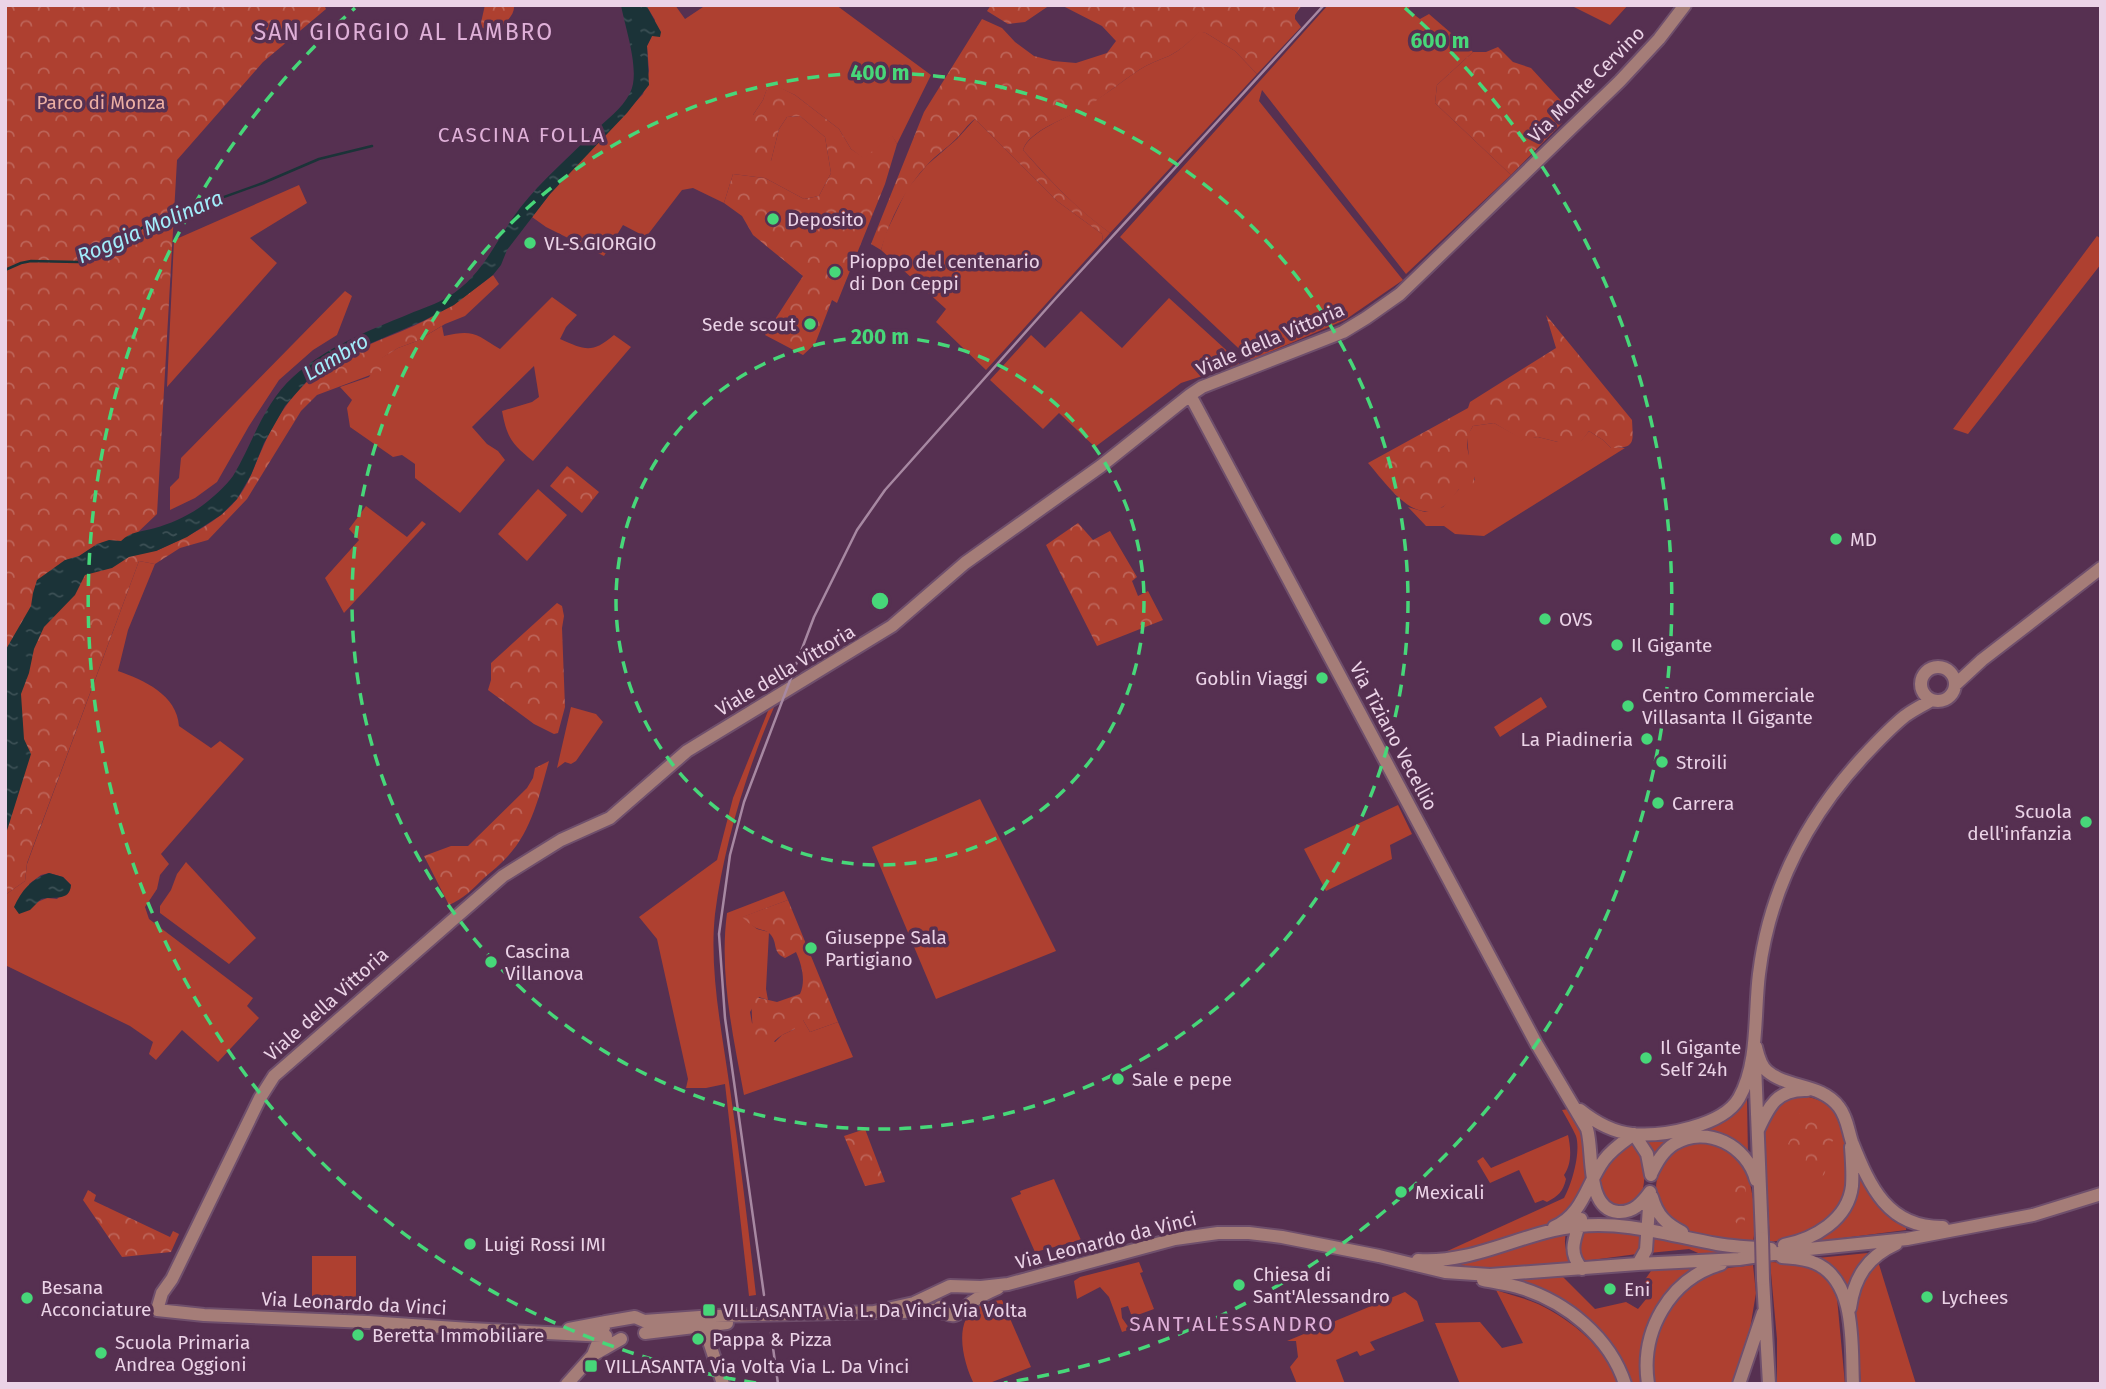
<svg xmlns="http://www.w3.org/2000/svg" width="2106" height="1389" viewBox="0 0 2106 1389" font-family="'Fira Sans',sans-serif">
	<defs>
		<pattern id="forest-crowns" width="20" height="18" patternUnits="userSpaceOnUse" patternTransform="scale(1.75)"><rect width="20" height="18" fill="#ae4030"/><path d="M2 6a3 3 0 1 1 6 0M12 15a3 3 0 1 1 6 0" fill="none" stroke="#bd6458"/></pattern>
		<pattern id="water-ripples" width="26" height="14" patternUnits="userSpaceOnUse" patternTransform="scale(1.75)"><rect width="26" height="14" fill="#1b3338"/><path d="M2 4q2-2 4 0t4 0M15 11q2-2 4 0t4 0" fill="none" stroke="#3c5055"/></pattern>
	</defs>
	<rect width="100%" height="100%" fill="#563051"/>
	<path fill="#ae4030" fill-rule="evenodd" d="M646,5h29l10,14 21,-14h43l4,2 3,-2h80l95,70 -34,69 -5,-8 -28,23 -13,-10 -12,-20 -44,-34 -26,-12 -6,17 -10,15 18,46 8,-32 8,-12 13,-1 25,21 6,36 -12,23 -15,3 -39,-21 -32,-4 -9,29 -31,-15 -11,2 -36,47 -23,-12 -19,31 -58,-29 -14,-10 18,-23 93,-100 6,-23 -2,-25 5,-10 3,-16z
		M1328,5h83l-3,5 12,9 9,-5 44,38 -36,33 -2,18 76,72 -105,99 -144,-184 -3,11 144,179 -58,40 -94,40 -131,-123z
		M1570,5h58l-18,20z
		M1199,31l7,2 29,18 22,23 -147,159c-33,-23 -60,-53 -87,-83 7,-20 45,-32 62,-43 19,-11 36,-25 54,-37 9,-6 20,-10 30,-14 12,-6 21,-15 30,-25z
		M975,119l82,82 45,33 1,7 -117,129 -50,-48 10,-13 -65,-59 4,-15 22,-46 20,-24 30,-26z
		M299,185l8,18 -57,35 27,25 -110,124 7,-147z
		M2097,236l4,3v25l-133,170 -15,-5z
		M345,291l7,5 -15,39 -24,15 -34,30 -30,46 -32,56 -22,16 -25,12v-23l9,-9 2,-20z
		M552,297l25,18 -11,12 -6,12c25,11 32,15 54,-4l17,12 -98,114c-21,-17 -26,-23 -31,-50l30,-9 7,-5 -5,-31 -62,61 15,17 11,7 7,9 -45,53 -45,-35v-14l-13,-9 -9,2 -43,-30 -3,-19 5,-8 -12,-13 29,-10 12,-19 17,-10 19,-7 25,-15 2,10c29,-7 32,-2 56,13z
		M1169,298l66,60 4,6 -58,19 -86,64 -36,-34 -16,16 -53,-49 41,-45 14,13 36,-37 41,37z
		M1494,423l29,16 15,-2 20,5h22l9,-11 14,9 8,8h14l-141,88 -29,-2 -11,-8h-18l-18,-19 17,5 18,-5 16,-18 16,-9 -6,-21 -2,-23 6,-10z
		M538,489l29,26 -40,46 -29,-27z
		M366,506l41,31 15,-16 4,3 -82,89 -19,-35 34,-38 -10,-11z
		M139,561l16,3 -27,66 -10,41c26,9 59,24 61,55l32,22 9,-7 24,18 -83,95 8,10 -9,11 -3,14 -12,18 4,12 104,79 -6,8 12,12 -41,44 -36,-32 -26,30 -7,-6 4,-12 -23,-16 -125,-61v-70l20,-14 2,-17zM49,873l14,4 8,8 -14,14 -10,-1 -12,5 -6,-19 12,-9z
		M1541,697l6,10 -47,30 -6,-10z
		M775,705c-28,64 -51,139 -60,209 -6,57 7,118 15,175 10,68 18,137 26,206l-7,1 -24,-212 -19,4h-20l2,-9 -31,-140 -18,-22 78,-57 16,-62 37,-92z
		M571,707l25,7 7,8 -27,39 -5,3 -6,-2 -8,6z
		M980,799l76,152 -120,48 -64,-152z
		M1398,805l14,29 -22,11 2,14 -66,32 -22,-42z
		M186,862l70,76 -27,26 -69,-51v-7l11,-16 6,-16z
		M784,891l4,9 -45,17 14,12 12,3 -3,57 2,11 -9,-3 -9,15 2,11 23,19 7,-7 13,-6 -1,-9h9l7,12 28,-10 15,35 -109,38c-11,-60 -25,-120 -17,-182z
		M1797,1095c14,2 30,5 38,18 16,24 18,81 -2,103 -18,18 -39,23 -63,26l-6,-108 9,-22 9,-10z
		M1745,1099l2,1 1,55 -42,-22 -53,28 -11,-22 65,-13z
		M1569,1109l13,23 5,36 -4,24 -7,13 -19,17 -110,32 -4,-1 121,-55c8,-14 17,-46 12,-62 -4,-9 -9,-17 -14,-26z
		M1568,1135c3,13 4,29 -4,40l2,4c-3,13 -8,17 -19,23l-4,-2 -8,3 -16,-33 -29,13 -13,-22 6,-4 8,11z
		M1696,1141l23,3 24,18 6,15 4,22 2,28 -2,16c-22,-2 -48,-4 -69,-14 -44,-22 -33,-75 12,-88z
		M1629,1145h7c8,12 9,24 8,37 -5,52 -85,11 -15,-37z
		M1859,1176h1c13,20 23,44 46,51v3l-87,11c26,-19 34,-34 40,-65z
		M1054,1179l27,61 -46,12 -24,-54 10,-4 -1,-3z
		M1586,1229l54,5c4,7 2,14 -3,20l-53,7 -6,-7 3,-22z
		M1566,1233c-3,12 1,20 5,30l-81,7 -31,-5z
		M1651,1234l85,20 -31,2 -16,-7 -40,4z
		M1868,1253l-15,21 -5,16 -3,-1 -28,-31z
		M312,1256h44v41h-44z
		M1877,1258l39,126h-55l-6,-84 2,-11z
		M1139,1262l4,10 -3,1 14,36 -22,8 -4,-11 -7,2 1,10 7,10 -1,2 -6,2 -13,-35 -9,-10 -23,12 -3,-18 6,-4z
		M1770,1262l20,1 26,7 14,14 7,14 8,86h-68v-45z
		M1695,1265l5,2 -39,35 -18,82h-11c-21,-56 -59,-84 -114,-102v-3l44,-3 33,33 31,-7 12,7 13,-16 -9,-9 11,-16z
		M1753,1265l3,28 -8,48 -14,43h-81c-1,-7 -3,-15 -2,-22 3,-38 25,-72 59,-88 13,-7 29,-7 43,-9z
		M1496,1290c14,5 29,8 42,14 35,17 67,43 80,80h-158l-25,-61 45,-1 22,26 21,-5z
		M1405,1292l12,9 7,20 -54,21 5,8 -15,6 -3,-5 -21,9 9,24h-48l-7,-17 8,-10 -2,-16h-9z
		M1002,1300l29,67 -44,17h-13c-11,-22 -22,-64 5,-79 7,-3 15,-4 23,-5z"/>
	<path fill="url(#forest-crowns)" d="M5,5h319l2,4 -63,53 -86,98 -20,354 -21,20 20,17c28,-13 61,-27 81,-52 12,-15 18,-35 26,-52 10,-24 26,-49 45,-66 33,-30 75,-40 114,-59 26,-13 48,-29 71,-47l6,9 -34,32 -20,8 -28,17 -19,7 -16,10 -1,13 -64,24 -16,16 -54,88 -39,41 -28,8 -25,16 -16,-3 -112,302 -2,18 -20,14z
		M485,5h29c1,10 -8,17 -15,24l-7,-3 -3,4 -9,-3z
		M991,5h59l-25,17 -17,2 -21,-13z
		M1061,5h241l-7,10v4l6,8 -44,47 -22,-23 -29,-18 -7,-1c-9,9 -18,18 -30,24 -10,4 -21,8 -30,14 -18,12 -35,26 -54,38 -17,10 -56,22 -62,42 27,31 54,59 87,83l-7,8 -1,-7 -45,-33 -82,-82c-8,6 -12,13 -19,20 -9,9 -20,16 -28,25 -23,24 -38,55 -47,86l-10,-6 53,-132 58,-93 20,9 13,14 19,14 19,5 23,2 31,-10 9,-12 -14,-15z
		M1498,47l15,15 18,6 33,36 -2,19 -51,52 -76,-72 2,-18 36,-33h13z
		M769,82l26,13 44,34 12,20 13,9 28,-23 5,9 -12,40 -48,119 -5,-3 -17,44 -12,11 -38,-20 38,-59 -50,-41 -11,-19 -18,-13 9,-29 32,4 39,21 15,-3 12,-23 -6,-36 -25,-21 -13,1 -8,12 -8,32 -21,-10 3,-36 10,-15z
		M1546,315l86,105c1,22 4,28 -21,28l-8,-8 -14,-9 -9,12 -12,5 -10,-6 -20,-5 -15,3 -29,-17 -21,3c-15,24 4,36 1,56 -1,4 -3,7 -4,11l-11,-4c-4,5 -9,13 -15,17 -30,21 -58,-23 -76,-43l100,-55 2,-6 86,-54z
		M567,466l32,26 -17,21 -32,-27z
		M1078,523l15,17 17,-9 27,46 -5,4 6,15 10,-5 15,29 -66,26 -51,-101z
		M557,603l5,3 2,10 -2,12 3,79 -7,26 -4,1 -20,-10 -46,-34 3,-10v-17z
		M549,761c-9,32 -17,69 -41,95 -7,8 -16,15 -24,22 -11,11 -21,21 -35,27l-25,-49 27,-10h17l59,-58 6,-10 2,-10z
		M788,900l50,122 -28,10 -7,-12h-8v9c-4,2 -7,3 -11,5 -11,6 -11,13 -26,13l-5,-10 -2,-41 26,6 23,-8c6,-13 2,-29 -4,-42l-11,6c-13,-6 -7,-14 -14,-23 -4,-5 -10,-5 -15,-7 -5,-3 -10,-7 -14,-11z
		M1814,1111l9,4 13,20 -13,23c5,14 3,23 -15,21l-5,-5 3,-16c-5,-9 -14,-7 -18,-14 7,-11 2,-21 13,-32z
		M865,1129l20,53 -20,4 -21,-50z
		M1729,1161c21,13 19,43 15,64l-5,2 -4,-6v-43z
		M88,1190l8,5 -2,6 76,36 3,-6 6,3 -8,18 -49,5 -39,-57z"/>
	<path fill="url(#water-ripples)" d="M621,5h25l15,27 -1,5 -8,-1 -5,10 2,39 -22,28 -77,81 -43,56 -6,15 -8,10 -39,30 -31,16 -75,32 -42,29 -21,24 -21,37 -13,32 -14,24 -16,16 -34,22 -31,14 -27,6 -17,11 -27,7 -10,20 -31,32 -10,22 -5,24 -8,21 3,45 7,15 -26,83v-186l26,-45 2,-13 4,-13 28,-20 14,-4 18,-12 12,-4 12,1c10,-10 21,-9 34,-13 15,-4 35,-13 48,-23 9,-7 23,-19 30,-29 20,-33 30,-72 60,-99 33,-30 75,-46 116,-63 12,-5 27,-10 39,-17 37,-23 47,-57 72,-89 22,-28 49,-51 74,-76 12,-12 28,-23 36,-39 11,-21 -5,-65 -9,-88z
		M49,873l14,4 8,8c-1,17 -18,11 -30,14l-11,11 -11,4 -5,-7c7,-16 18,-29 35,-34z"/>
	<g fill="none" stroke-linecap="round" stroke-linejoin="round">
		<path stroke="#1b3338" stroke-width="2.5" d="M5,270l16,-7 10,-2 47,1 41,-18 27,-19 117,-42 56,-24 53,-13"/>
		<defs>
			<path id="secondary" d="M1190,395l346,648 51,86c7,23 -2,80 31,83 15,1 24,-9 32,-20
				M1921 684a17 17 0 1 1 34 0a17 17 0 1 1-34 0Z
				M1955,685l27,-25 119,-92
				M1756,1047c2,8 4,18 11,24 21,18 54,12 72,36 8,10 9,23 13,35 18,45 36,86 91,85
				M1755,1064l7,174
				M1580,1110c15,12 33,22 52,24 30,3 91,-8 107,-36 20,-35 15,-85 20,-124 10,-83 48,-156 104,-217 13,-14 27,-29 42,-41 8,-6 18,-11 27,-16
				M1758,1130c11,-24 19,-41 49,-40
				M1634,1134l13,20 4,21
				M1651,1174c6,-12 12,-23 23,-30 33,-20 73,2 82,36
				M1652,1197c5,18 14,27 30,35
				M1581,1219c-6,19 -14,33 1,50
				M1554,1227c29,-12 33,-44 50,-67 8,-11 19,-18 30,-26
				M1784,1245c30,-6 64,-25 68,-59 1,-13 0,-26 -1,-39
				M1782,1257c11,1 23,1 33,6 42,18 36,83 38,121
				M1418,1260c57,4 106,-29 161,-34 48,-5 92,10 138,18 18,3 36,4 54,5
				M1638,1264l8,-14 4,-57
				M1763,1279l6,105
				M1483,1280c13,3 26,4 38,8 45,14 89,49 104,96
				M940,1307c13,17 21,4 32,-5 8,-6 17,-10 26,-14
				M1850,1308c4,-30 17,-51 46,-64
				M874,1312l40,-9 36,-17 31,1 27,-3 167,-45 43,-6h31l33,4 97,19 66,16 45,3 148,-11 101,-5 60,-9 108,-11 126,-24 68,-21
				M903,1312l32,-2 9,3
				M644,1321l70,-5 167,-4
				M704,1326l19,58
				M569,1329l37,-7
				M645,1333l82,-10
				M606,1336l-136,-7 -102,-7 -164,-7 -47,-5 5,-17 10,-14 88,-181 14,-22 229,-200 58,-36 49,-22 77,-67 205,-125 73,-63 136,-97 89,-71 12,-8 141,-55 23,-14 34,-24 220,-213 39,-42 26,-34
				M593,1355l13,-33 29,-5 9,4
				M567,1384l26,-29 28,-16
				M1648,1384c-8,-52 21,-105 73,-120
				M1739,1384l24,-71"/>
		</defs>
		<use href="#secondary" stroke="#6f4f6c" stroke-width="16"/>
		<use href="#secondary" stroke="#a57d78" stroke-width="12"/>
		<path stroke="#a788a2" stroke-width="2.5" d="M764,1295l-39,-277 -6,-84 11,-79 14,-53 70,-185 43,-87 28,-40 171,-192 268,-293
			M771,1333l7,51"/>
		<defs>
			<path id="secondary-bridge" d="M1762,1238l1,41"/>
		</defs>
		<use href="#secondary-bridge" stroke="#6f4f6c" stroke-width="16" stroke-linecap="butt"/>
		<use href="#secondary-bridge" stroke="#a57d78" stroke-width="12"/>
	</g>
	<g fill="none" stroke="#47d779" stroke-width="3.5" stroke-dasharray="12 9">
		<circle cx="880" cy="601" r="264"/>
		<circle cx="880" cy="601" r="528"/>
		<path d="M756 1383A792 792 0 0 1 355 8M1405 8A792 792 0 0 1 1004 1383"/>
	</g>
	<g fill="#47d779" stroke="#563051" stroke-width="2.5">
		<circle cx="773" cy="219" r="7"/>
		<circle cx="530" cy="243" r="7"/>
		<circle cx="835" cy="272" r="7"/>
		<circle cx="810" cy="324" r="7"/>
		<circle cx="1836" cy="539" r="7"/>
		<circle cx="1545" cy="619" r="7"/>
		<circle cx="1617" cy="645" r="7"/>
		<circle cx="1322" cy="678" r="7"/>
		<circle cx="1628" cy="706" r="7"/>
		<circle cx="1647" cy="739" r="7"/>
		<circle cx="1662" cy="762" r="7"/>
		<circle cx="1658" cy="803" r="7"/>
		<circle cx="2086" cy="822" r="7"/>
		<circle cx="811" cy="948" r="7"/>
		<circle cx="491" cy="962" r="7"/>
		<circle cx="1646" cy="1058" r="7"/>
		<circle cx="1118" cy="1079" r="7"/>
		<circle cx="1401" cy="1192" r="7"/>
		<circle cx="470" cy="1244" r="7"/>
		<circle cx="1239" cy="1285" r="7"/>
		<circle cx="1610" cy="1289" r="7"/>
		<circle cx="1927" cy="1297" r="7"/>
		<circle cx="27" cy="1298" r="7"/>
		<rect x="702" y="1303" width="14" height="14" rx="3.5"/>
		<circle cx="358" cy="1335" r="7"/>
		<circle cx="698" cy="1339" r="7"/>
		<circle cx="101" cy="1353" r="7"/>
		<rect x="584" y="1359" width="14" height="14" rx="3.5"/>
	</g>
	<g text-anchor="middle" stroke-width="7" stroke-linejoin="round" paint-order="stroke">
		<g font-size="19" fill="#ebd3e7" stroke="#563051">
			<text transform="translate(1586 84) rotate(-45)" y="7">Via Monte Cervino</text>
			<text transform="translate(1270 339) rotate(-23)" y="7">Viale della Vittoria</text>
			<text transform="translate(785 670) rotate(-31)" y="7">Viale della Vittoria</text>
			<text transform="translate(1394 736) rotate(62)" y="7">Via Tiziano Vecellio</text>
			<text transform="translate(326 1004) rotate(-42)" y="7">Viale della Vittoria</text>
			<text transform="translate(1106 1240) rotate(-14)" y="7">Via Leonardo da Vinci</text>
			<text transform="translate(354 1303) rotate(3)" y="7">Via Leonardo da Vinci</text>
		</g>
		<g font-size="19" fill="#edafa3" stroke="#563051">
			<text x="101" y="109">Parco di Monza</text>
		</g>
		<g font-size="19" fill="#ebd3e7" stroke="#563051" text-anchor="start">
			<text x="787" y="226">Deposito</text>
			<text x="544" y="250">VL-S.GIORGIO</text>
			<text x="849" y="268">Pioppo del centenario<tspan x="849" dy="22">di Don Ceppi</tspan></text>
			<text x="796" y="331" text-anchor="end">Sede scout</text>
			<text x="1850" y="546">MD</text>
			<text x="1559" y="626">OVS</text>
			<text x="1631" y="652">Il Gigante</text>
			<text x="1308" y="685" text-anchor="end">Goblin Viaggi</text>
			<text x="1642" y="702">Centro Commerciale<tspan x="1642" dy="22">Villasanta Il Gigante</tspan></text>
			<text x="1633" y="746" text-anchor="end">La Piadineria</text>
			<text x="1676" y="769">Stroili</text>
			<text x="1672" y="810">Carrera</text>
			<text x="2072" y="818" text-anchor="end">Scuola<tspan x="2072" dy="22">dell'infanzia</tspan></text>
			<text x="825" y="944">Giuseppe Sala<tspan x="825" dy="22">Partigiano</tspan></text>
			<text x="505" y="958">Cascina<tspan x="505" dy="22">Villanova</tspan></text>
			<text x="1660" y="1054">Il Gigante<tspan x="1660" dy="22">Self 24h</tspan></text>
			<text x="1132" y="1086">Sale e pepe</text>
			<text x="1415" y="1199">Mexicali</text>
			<text x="484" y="1251">Luigi Rossi IMI</text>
			<text x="1253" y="1281">Chiesa di<tspan x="1253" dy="22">Sant'Alessandro</tspan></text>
			<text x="41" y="1294">Besana<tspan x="41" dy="22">Acconciature</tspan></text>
			<text x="1624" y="1296">Eni</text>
			<text x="1941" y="1304">Lychees</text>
			<text x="723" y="1317">VILLASANTA Via L. Da Vinci Via Volta</text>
			<text x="372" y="1342">Beretta Immobiliare</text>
			<text x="712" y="1346">Pappa &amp; Pizza</text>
			<text x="115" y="1349">Scuola Primaria<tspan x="115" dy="22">Andrea Oggioni</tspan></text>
			<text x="605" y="1373">VILLASANTA Via Volta Via L. Da Vinci</text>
		</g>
		<g font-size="21" letter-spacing="2" fill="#dfb0d8" stroke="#563051">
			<text x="522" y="142">CASCINA FOLLA</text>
			<text x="1232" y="1331">SANT'ALESSANDRO</text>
		</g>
		<g font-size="21" font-style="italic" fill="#a2ecfa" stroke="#563051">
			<text transform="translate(150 227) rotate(-23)" y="7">Roggia Molinara</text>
			<text transform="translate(336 357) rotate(-31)" y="7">Lambro</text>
		</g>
		<g font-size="23" letter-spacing="2" fill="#dfb0d8" stroke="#563051">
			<text x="404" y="40">SAN GIORGIO AL LAMBRO</text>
		</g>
	</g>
	<circle cx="880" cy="601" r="10" fill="#47d779" stroke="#563051" stroke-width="3.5"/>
	<g font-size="21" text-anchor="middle" font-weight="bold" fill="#47d779" stroke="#563051" stroke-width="7" stroke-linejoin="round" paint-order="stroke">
		<text x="1440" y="48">600 m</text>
		<text x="880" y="80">400 m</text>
		<text x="880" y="344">200 m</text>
	</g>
	<rect width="2106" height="1389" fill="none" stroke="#ebd3e7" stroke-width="14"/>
</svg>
